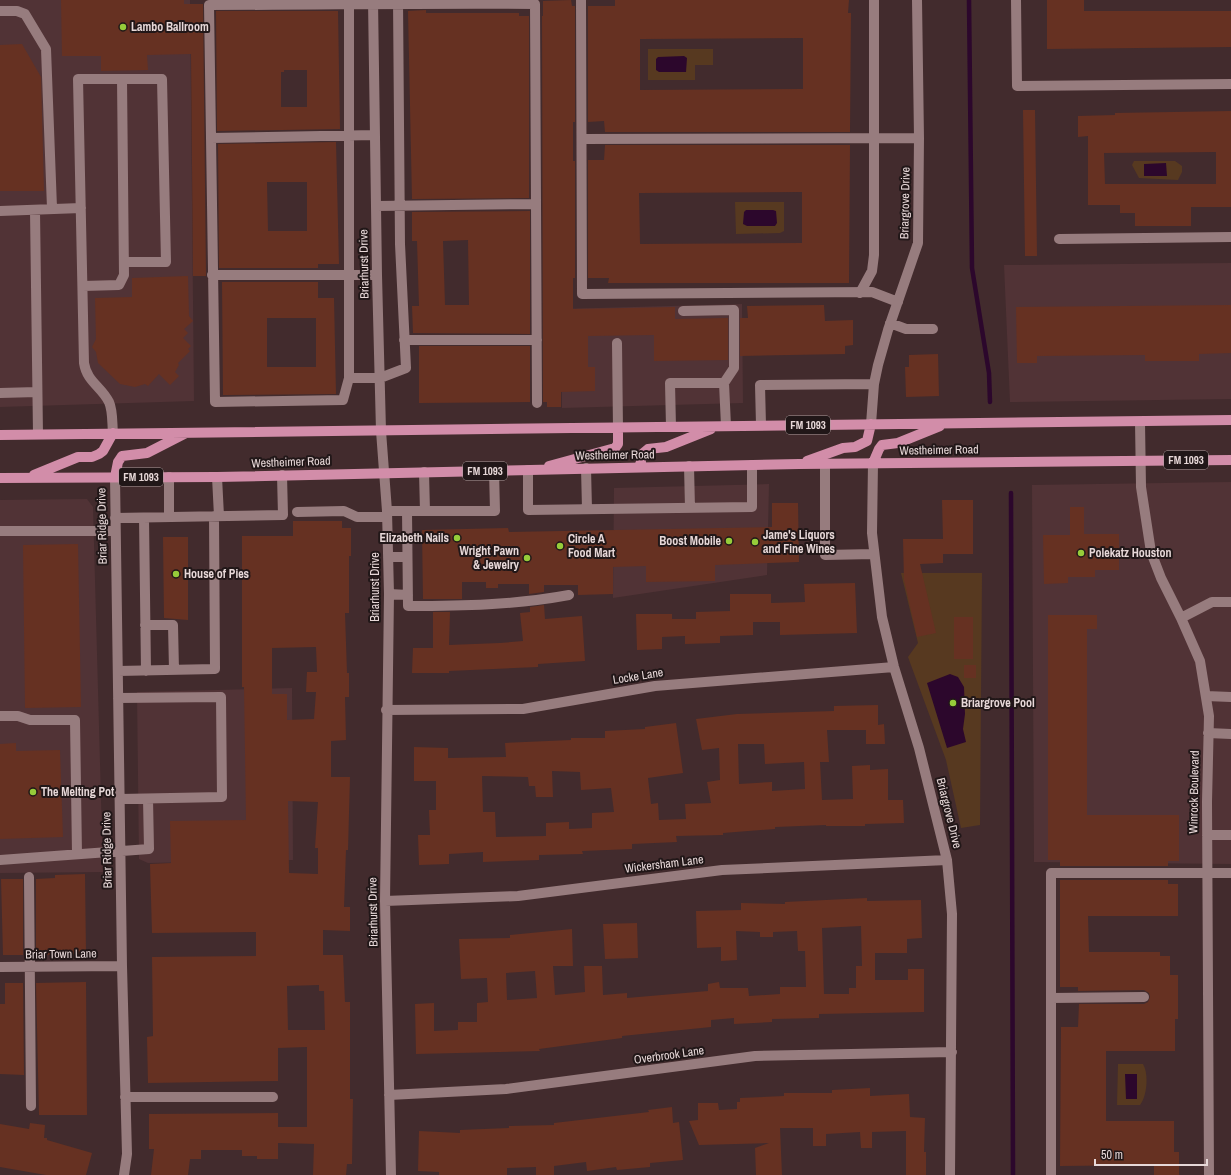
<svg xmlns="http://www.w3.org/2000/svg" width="1231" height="1175" viewBox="0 0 1231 1175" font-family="'Archivo Narrow',sans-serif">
	<rect width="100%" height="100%" fill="#422b2d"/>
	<path fill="#513336" d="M0,0h190l4,401 -194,6z
		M1231,263v136l-221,3 -6,-137z
		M742,304l1,99 -181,5 -1,-99z
		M1231,482v382l-197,-2 -2,-377z
		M769,484l-2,91 -154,23 1,-110z
		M87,499l6,8 10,365 -103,1v-373z
		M292,688l1,172 -145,3 -9,-4 -2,-167z"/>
	<path fill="#573920" d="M648,49h65v16h-18v15h-47z
		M1134,161h41l7,5v6l-4,8 -39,-2 -7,-13z
		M735,202h49v29l-4,2 -44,1z
		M901,573h81l-2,252 -19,3 -15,-68 -38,-103 10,-14z
		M1118,1064h25c6,10 4,32 -3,41h-23z"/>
	<path fill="#2c072c" d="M684,56l3,2 -1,14h-27l-3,-2v-11l2,-2z
		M1166,163l1,13h-23v-12z
		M746,210h27l3,1 1,12 -2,3h-28l-4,-2 1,-12z
		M950,674l8,3 6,10 1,27 -2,15 3,13 -19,6 -20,-65z
		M1125,1074h12v25h-11z"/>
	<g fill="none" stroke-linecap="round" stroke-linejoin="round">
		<path stroke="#2c072c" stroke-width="4.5" d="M969,0l3,268 17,105 1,29
			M1011,493l2,682"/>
	</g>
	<path fill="#663122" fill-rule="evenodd" d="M61,0h123v4h19l3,272h-13l-2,-222 -44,1 1,15 -47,1v-15h-39z
		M571,0l1,6h3v116h-2v39h2v117h-2v31l102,-2v12l53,-1v42l-74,1v-26l-66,1v31h7v24l-34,1v15h-14v-5h-4l-1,-386h1v-15z
		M615,0h234l-1,13h3l-1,119h-245l-1,-11 -16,1v-116h27zM803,38v51l-163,1v-51z
		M1047,0h37v11h147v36l-184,2z
		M426,10v3h93v3h10v182l-117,1 -4,-188z
		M216,11h122l2,118 -123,2zM284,70h23v37h-26v-35h3z
		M22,44l19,33 3,114h-44v-146z
		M1023,110h12l2,146h-12z
		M1231,111v96h-40v19h-56v-13h-15v-8h-32v-69l-10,1v-21l37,-1v-2zM1216,152v32h-111l-1,-31z
		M336,142l3,122h-21v4h-99l-1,-124zM267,182h40v49h-39z
		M605,145h245l-1,138h-241l1,-5h-21v-118h16zM802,192v51l-162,1 -1,-51z
		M530,211v123l-117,-1 -1,-27h7l-2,-65h-5v-29zM468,240l1,65h-24l-2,-64z
		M188,276l1,40 4,5 -9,8 4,4 -5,5 8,8 -3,3 2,2 -12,12 1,2 -4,7 4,4 -9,9 -11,-11 -11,12 -3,-2 -10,3 -15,-3 -22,-21 -2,-11 -4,-5 4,-8 -1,-41 37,-1v-19z
		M222,282h96v16h16l2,96 -113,1zM267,318h49v49h-49z
		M824,305l1,16 28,-1v25l-8,1v8l-105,2v-38h8l-1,-12z
		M1231,305v48l-32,1v7h-54v-6l-108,1v7h-20l-1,-56z
		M419,346h111v56l-111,1z
		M938,354l1,42 -33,1 -1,-30h4v-12z
		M942,500h31v54h-30v9l-23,1 16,69 -19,4 -13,-57 -1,-41h40z
		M772,503h26l1,59 -84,3v16l-69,1v-16l-33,1v27l-35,1v-10h-34v7l-15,2v-10h-31v4h-12v-6h-24v17h-39l-1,-69 86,-2 1,4 263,-5z
		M1070,507h14v27h35v36h-24v7h-27v6l-24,1 -1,-49h27z
		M293,521h49v7h9v28h-2v57h-4l2,60h2v24h-4l1,43 -15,1v36h19l-2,73h-2l-2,57h6v24l-27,-1v25h20l2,47h5v97h3l-1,65h-5l-1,11h-33l1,-31 -36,-1v16h-21v-3h-15v-6h-41v9h-11l-2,16h-37l3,-26h-5v-35l129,-1v14h29v-80l-29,1v33l-130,2 -1,-46 6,-1 -1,-79 104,-1v-24l-104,1 -2,-69 21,-1 -1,-42 76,-1 -2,-133h-2v-151h51zM316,647l1,25h-10l-1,20h10l-2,27 -27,1v-26h-15v-46zM288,801l30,1 -3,46h3v26l-29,-1zM319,985v6h5l1,39h-37l-1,-44z
		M163,537h25v83l-24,-2z
		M78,544l3,163 -56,1 -2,-163z
		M855,583l2,50 -77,2v-13h-27v13l-33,1v7l-35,1v-8l-23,1v12l-25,1 -1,-36h36v5h24v-7l34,-1v-17h41v9l34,-1 -1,-18z
		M544,605l1,14 37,-3 3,45 -47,3v3l-89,4v2h-37l1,-25h20v-36h17l-1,33 51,-2 23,-2 -3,-28 10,-1v-5z
		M1048,615h49v14h-10v186h92v46h-11v5h-108v-6h-12z
		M954,617h19v42h-19z
		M964,665h12v13h-12z
		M878,705v20l6,-1 1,20h-19v-14h-39l2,32h-9l2,38 31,-1 -1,-33 18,-1v5l18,-1v31h15l1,23 -39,1v2h-39v-1l-51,2v2l-52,4v2l-47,1 1,6 -45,2v5l-50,2 1,3 -44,1v5l-56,2v-10l-34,2v10l-30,1 -1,-30h12l-1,-25h7v-29h-22v-34l34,1v10l58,-1 -1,-14 66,-3v-2h34v-7l40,-2v-2l31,-4 7,50 -35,5 3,26 7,-1 1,17 27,-1 -1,-15 26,-1 -4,-21 13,-2 -1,-32 -17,2 -6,-31 41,-5 97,-3v-5zM738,744h26l1,20 39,-2 1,27 -33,2v-9l-33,2zM552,771l28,1 1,18 30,-2 3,24 -22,1v15l-23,1v-7l-23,1v13l-50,1 -1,-25h-12l-1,-36 46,1 1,9h6l1,11h17z
		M16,743v8l44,-1 3,87 -63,2v-95z
		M85,874l1,80 -50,1v-76l19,-1v-3z
		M1,879h22v76h-20z
		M1060,880h108v4h10v32h-90l1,36h71v4h10v19h8v44h-3v32h-69v70h68v31h5v23h-25v-10l-94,1 1,-139h17l1,-23h65l4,-2 2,-5 -1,-4 -5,-3 -66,1v-4h-18z
		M867,898v3l54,-1 1,38 -15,1v14h-32v27h33v-11h16v43l-105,2v4l-47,1v3l-38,2v-6l-23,2v7l-89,9v2l-83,11 1,2 -124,3 -1,-50 19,-1v28l24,-1v-8h19v-19l11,-1 -1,-24 -26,1 -2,-40 51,-1v-3l62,-6 1,37h-20l2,29 30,-3 -1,-26h18l1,29 24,-2v5l81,-7v-7l11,-2 1,6h28l1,8 31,-2v-7h26l-1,-36h-7l-1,-20 -24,1v5h-13v-5l-24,-1 1,29 -16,1v-14l-24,1 -1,-37 45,-1v-7l44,1v-2zM861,926l1,40h-6v22h-7v6h-25l-2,-66zM535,971l2,27 -30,2 -1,-27z
		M637,923l1,35 -33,1 -2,-35z
		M86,982l1,133h-48l-3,-132z
		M5,983h18l1,92 -24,-1v-70h5z
		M870,1088v8l39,-2 1,23 15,1 -1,34h2v23h-20v-44l-34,1v16h-11l-1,-16 -34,2v12h-13v-18h-33l2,47h-26l-1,-27 14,-5 -70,2 -10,-24 9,-1v-17h20l1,7 18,-1v-7h3v-4l44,-2v-3h48v-3z
		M672,1107l1,16 6,-1 4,38 -33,3v4l-33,3 -1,-3 -29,4 -1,-9 -32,4v9h-18v-8l-29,1v7h-68v-3l-21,-1 1,-40 41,2v-3l49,-2v-2l45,-1v-2l95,-11 -1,-2z
		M30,1123l15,2 -1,13h3v2l45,13 -6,22h-40l-46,-8v-43l29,5z"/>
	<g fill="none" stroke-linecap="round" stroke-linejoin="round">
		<path stroke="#977c7e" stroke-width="10" d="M373,0l4,275 4,156 6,80 2,83 -4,307 6,274
			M581,0l1,294 290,-2 26,10
			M1016,0l1,86 214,-2
			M349,4v374l-6,22 -128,2 -6,-397c109,0 217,-2 326,-1l2,399
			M0,11h17l8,3 21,35 6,159
			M211,138l164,-3
			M582,139l337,-1
			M376,206l160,-2
			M0,211l81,-3
			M35,211l3,223
			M1059,239l172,-2
			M212,275h165
			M83,286l36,-1 5,-10 -2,-196
			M860,293l12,-22 2,-16v-255
			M683,311l51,-1v58l-10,15 2,43
			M890,323l16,6h27
			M404,340h133
			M617,343l1,86
			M349,378h31l26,-10 -6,-124 -2,-244
			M0,393l37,-1
			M1140,422l1,65 10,65 10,26 20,40 19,43 9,55 -2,86 2,373
			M871,424l3,-40 4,-19 10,-35 30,-87 1,-105 -2,-138
			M761,425l-1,-40 114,-1
			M671,427l-1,-44h54
			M113,433c-1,-10 0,-22 -4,-31 -8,-16 -22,-20 -25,-39l-6,-284h84l4,183h-42
			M873,463l-1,70 10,84 12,50 25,81 28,112 5,54 -2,261
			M825,464v91l49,-1
			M689,466l1,42
			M586,468l1,41
			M528,470v40l224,-3v-42
			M424,472l1,39
			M115,477l7,489 5,188 -3,21
			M169,477v40
			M217,477l2,39
			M387,511h108l-1,-41
			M407,511l1,95c54,0 107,-1 161,-11
			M297,512l47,-1 13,6h30
			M115,518l168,-3 -1,-40
			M144,518l2,153
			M0,531h115
			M388,557h19
			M389,594l19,1
			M1181,618l31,-16h19
			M145,625h28l1,45
			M118,671l97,-2 -1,-153
			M1206,696l25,1
			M118,698l103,-1 1,100 -102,2
			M386,710l137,-1 132,-23 239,-19
			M0,716h18l12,4h45l2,134
			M1208,733l23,1
			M1207,835h24
			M0,860l149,-11 -1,-50
			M29,877l2,229
			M385,901l133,-5 204,-26 225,-10
			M0,967l122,-1
			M1051,998l93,-1
			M389,1095l117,-6 249,-33 197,-4
			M125,1097h148
			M1051,1175v-302h180"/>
		<path stroke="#d28da9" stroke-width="10" d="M0,435l1231,-15
			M807,461l36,-13 12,-1 12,-6 4,-17
			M873,463l6,-14 3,-4 16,-2 42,-17
			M549,466l66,-18 3,-4v-15
			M640,467l2,-13 6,-5 18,-2 45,-18
			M34,475l44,-18h14l7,-3 4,-3 10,-18
			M115,477l3,-15 4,-6 25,-3 39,-20
			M0,478l217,-1 582,-13 432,-4"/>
	</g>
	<g fill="#96cc3a" stroke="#211718" stroke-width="1.5">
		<circle cx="123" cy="27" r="4"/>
		<circle cx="457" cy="538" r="4"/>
		<circle cx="729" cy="541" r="4"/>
		<circle cx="755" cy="542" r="4"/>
		<circle cx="560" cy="546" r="4"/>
		<circle cx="1081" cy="553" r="4"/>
		<circle cx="527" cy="558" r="4"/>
		<circle cx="176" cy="574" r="4"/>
		<circle cx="953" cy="703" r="4"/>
		<circle cx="33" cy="792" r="4"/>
	</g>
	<g text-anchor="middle" stroke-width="4" stroke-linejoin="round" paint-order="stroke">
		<g fill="#211718" stroke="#ac9e9e" stroke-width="1">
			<rect x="786" y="416" width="44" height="18" rx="3"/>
			<rect x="1164" y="451" width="44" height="18" rx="3"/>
			<rect x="463" y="462" width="44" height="18" rx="3"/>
			<rect x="119" y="468" width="44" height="18" rx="3"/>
		</g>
		<g font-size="11" font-weight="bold" fill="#e7d8d8">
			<text x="808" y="429">FM 1093</text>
			<text x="1186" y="464">FM 1093</text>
			<text x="485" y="475">FM 1093</text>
			<text x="141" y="481">FM 1093</text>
		</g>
		<g font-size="12" font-weight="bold" fill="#e7d8d8" stroke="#211718" text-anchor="start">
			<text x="131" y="31">Lambo Ballroom</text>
			<text x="763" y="539">Jame's Liquors<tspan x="763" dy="14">and Fine Wines</tspan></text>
			<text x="449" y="542" text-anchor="end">Elizabeth Nails</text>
			<text x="568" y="543">Circle A<tspan x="568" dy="14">Food Mart</tspan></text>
			<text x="721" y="545" text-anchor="end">Boost Mobile</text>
			<text x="519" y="555" text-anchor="end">Wright Pawn<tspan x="519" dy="14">&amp; Jewelry</tspan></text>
			<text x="1089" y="557">Polekatz Houston</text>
			<text x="184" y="578">House of Pies</text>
			<text x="961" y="707">Briargrove Pool</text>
			<text x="41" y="796">The Melting Pot</text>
		</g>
		<g font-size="12" fill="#e7d8d8" stroke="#211718">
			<text transform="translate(905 203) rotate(-89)" y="4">Briargrove Drive</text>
			<text transform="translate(364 264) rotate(-91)" y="4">Briarhurst Drive</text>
			<text transform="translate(939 450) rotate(-1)" y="4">Westheimer Road</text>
			<text transform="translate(615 455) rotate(-1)" y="4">Westheimer Road</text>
			<text transform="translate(291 462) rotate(-2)" y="4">Westheimer Road</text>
			<text transform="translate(102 526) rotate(-91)" y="4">Briar Ridge Drive</text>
			<text transform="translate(375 587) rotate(-90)" y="4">Briarhurst Drive</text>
			<text transform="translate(638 676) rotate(-9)" y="4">Locke Lane</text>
			<text transform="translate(1194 792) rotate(-89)" y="4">Winrock Boulevard</text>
			<text transform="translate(949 813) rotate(76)" y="4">Briargrove Drive</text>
			<text transform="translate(107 850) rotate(-91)" y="4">Briar Ridge Drive</text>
			<text transform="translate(664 864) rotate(-7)" y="4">Wickersham Lane</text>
			<text transform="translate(373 912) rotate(-91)" y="4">Briarhurst Drive</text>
			<text transform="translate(61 954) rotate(-1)" y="4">Briar Town Lane</text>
			<text transform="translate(669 1055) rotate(-8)" y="4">Overbrook Lane</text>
		</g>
	</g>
	<path d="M1095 1159v6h112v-6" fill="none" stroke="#e7d8d8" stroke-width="2"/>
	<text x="1101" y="1159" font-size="12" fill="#e7d8d8" stroke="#211718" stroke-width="3" paint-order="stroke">50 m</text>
</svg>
